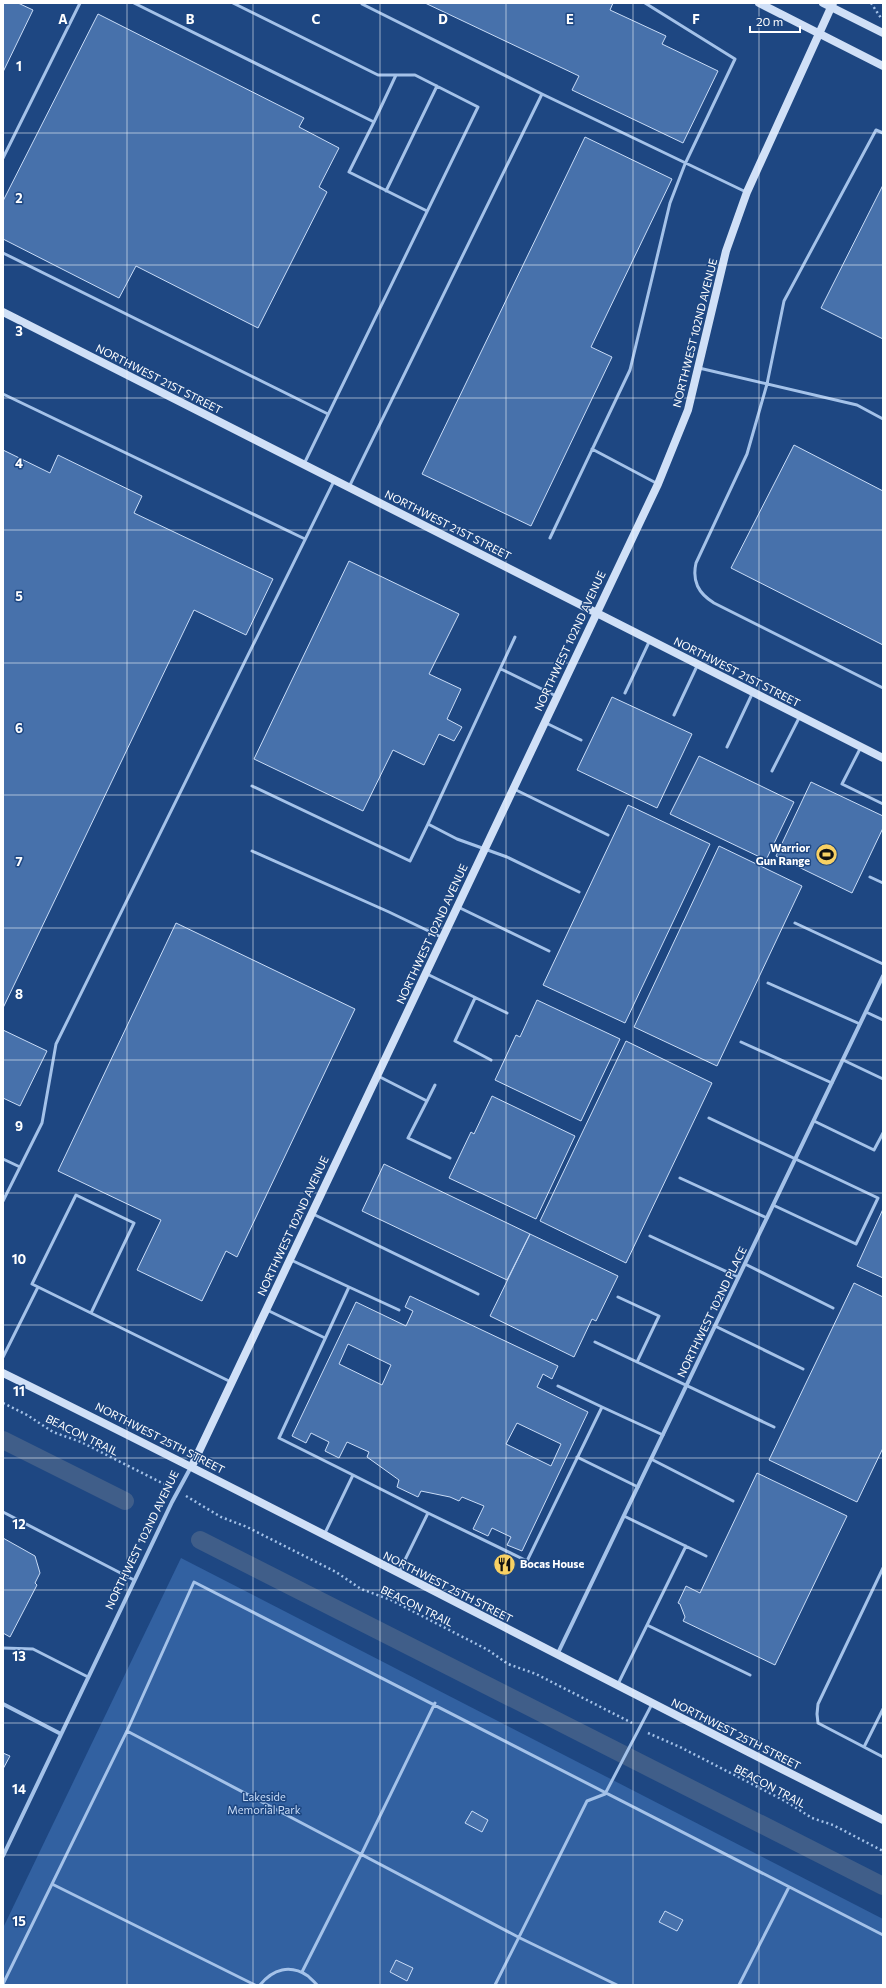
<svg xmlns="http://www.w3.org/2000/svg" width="886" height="1988" viewBox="0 0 886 1988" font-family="Commissioner,sans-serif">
	<rect width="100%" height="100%" fill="#1e4782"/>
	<path fill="#3261a1" d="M181,1558l702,361v66h-880v-57z"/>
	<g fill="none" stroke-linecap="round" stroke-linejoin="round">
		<path stroke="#405e89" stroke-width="18" d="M3,1440l122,61
			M200,1540l683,346"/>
	</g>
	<path fill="#4771ab" stroke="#c9dcf7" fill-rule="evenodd" d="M3,3h15l15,7 -30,62z
		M425,3h188l-3,7 56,26 -4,8 56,27 -35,72 -111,-53 7,-14z
		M98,14l206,104 -5,9 40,21 -20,39 8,5 -69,136 -122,-62 -17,32 -116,-59v-38z
		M585,137l87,42 -81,168 21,10 -81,169 -109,-52z
		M883,185v154l-62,-31z
		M794,445l89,46v154l-152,-77z
		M3,450l47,23 8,-18 84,41 -8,17 139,66 -27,56 -52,-25 -191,398z
		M349,561l110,53 -30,60 32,15 -14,30 15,8 -8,14 -15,-7 -15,31 -31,-15 -30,61 -109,-52z
		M612,697l80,37 -35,74 -80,-38z
		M699,756l95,46 -28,58 -96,-46z
		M811,782l72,34v12l-31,65 -76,-37z
		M628,805l82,39 -85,179 -82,-38z
		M719,846l83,40 -85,180 -83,-39z
		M176,923l179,86 -118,248 -11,-6 -24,50 -65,-31 24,-50 -103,-49z
		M537,1000l83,39 -39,82 -86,-41 21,-45 4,2z
		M3,1030l44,21 -27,55 -17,-8z
		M626,1041l86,42 -86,180 -86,-42z
		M492,1096l83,40 -39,83 -87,-41 22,-46 3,2z
		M384,1164l146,70 -23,46 -145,-69z
		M883,1209v69l-26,-12z
		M530,1234l88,42 -22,45 -4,-2 -18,38 -84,-41z
		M854,1283l29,14v151l-26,54 -88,-42z
		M410,1296l148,70 -6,13 -9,-5 -6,13 51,25 -66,139 -15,-6 4,-8 -19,-9 -4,8 -15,-7 11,-23 -22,-9 -3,4 -9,-4 -29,-6 -3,6 -21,-10 2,-7 -32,-23 2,-5 -22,-10 -8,16 -14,-7 4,-9 -18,-9 -5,10 -14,-7 64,-134 50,24 7,-15 -8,-4zM348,1344l43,21 -9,20 -43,-21zM517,1423l44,21 -10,22 -45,-22z
		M757,1473l90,43 -72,149 -92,-44 2,-4 -5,-13 -2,-1 8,-17 14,7z
		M3,1538l32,18 5,17 -5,10 2,2 -27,52 -7,-4z
		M3,1753l7,3 -7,13z
		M472,1811l16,9 -6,12 -17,-9z
		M665,1911l18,9 -6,11 -18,-9z
		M396,1960l17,8 -6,13 -17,-9z"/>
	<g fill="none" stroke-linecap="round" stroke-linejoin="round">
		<path stroke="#a4c2e9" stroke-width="2.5" stroke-dasharray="2 3" stroke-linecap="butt" d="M871,3l10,15
			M3,1403l24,12 26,17 28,10 89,45
			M186,1496l35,21 26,10 89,45 25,17 30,11 97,50 20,14 28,10 96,49
			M648,1733l32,14 105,54 27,17 21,7 50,26"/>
		<path stroke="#a4c2e9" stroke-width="3" d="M134,3l240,119 22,-47
			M233,3l145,72h37l63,32 -174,357
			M363,3l-1,1 180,90 204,98
			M374,122l-25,50 78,39
			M883,133l-7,-3 -92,171 -17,83 -20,70 -51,109c-4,18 2,30 18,40l169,85
			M3,158l77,-155
			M386,191l51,-105
			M3,253l325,161
			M699,368l158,37 26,14
			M3,394l302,145
			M592,449l66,35
			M349,487l193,-393
			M550,538l80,-168 40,-167 15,-39 50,-105 -90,-56
			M501,669l55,27
			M625,693l25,-53
			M674,715l24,-51
			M546,723l35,17
			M727,747l26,-55
			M861,747l-19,37 41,20
			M772,771l27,-53
			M252,786l158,75 18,-37 29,15 50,18 72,35
			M514,789l94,46
			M428,824l87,-187
			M252,851l137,61 52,25
			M870,877l13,6
			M458,907l91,44
			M795,923l88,41
			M427,974l80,39
			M768,983l92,41
			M475,998l-20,43 36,19
			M866,1012l17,8
			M741,1042l91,41
			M843,1060l40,19
			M378,1076l49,25 -19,37 42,20
			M427,1101l8,-16
			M709,1118l169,80 -22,46 -83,-39
			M814,1121l60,29 9,-17
			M3,1159l17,8
			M680,1178l87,40
			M3,1201l39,-78 14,-79 278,-563
			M313,1214l165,80
			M650,1236l88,41
			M291,1260l58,27
			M745,1264l88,44
			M618,1297l41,19 -22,46
			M267,1310l58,28
			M91,1313l43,-90 -58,-28 -44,89 199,98
			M715,1326l88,43
			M595,1342l179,85
			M3,1357l35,-70
			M602,1407l61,28
			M577,1457l61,30
			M651,1459l82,42
			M353,1475l75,38 -29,59
			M3,1512l131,68
			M428,1513l99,48 75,-154 -44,-21
			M624,1516l82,40
			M325,1533l28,-58 -74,-37 70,-151 50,23
			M647,1625l103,50
			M3,1648l30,1 55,28
			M618,1684l68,-138
			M883,1709l-19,38 19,10
			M127,1731l393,207 97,47
			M864,1747l-46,-24 -1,-9 1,-10 65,-136
			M52,1884l203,101
			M302,1972l59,-117 74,-152
			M3,1984l124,-253 67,-149c231,116 459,236 689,353
			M260,1985c13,-16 30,-21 48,-9 3,3 6,5 9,9
			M495,1985l92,-184 18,-7 47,-90
			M739,1985l50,-98"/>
		<path stroke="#a4c2e9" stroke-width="4" d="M557,1655l326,-679
			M3,1704l58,30
			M3,1856l169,-354 19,-35"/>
		<path stroke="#d0e0f7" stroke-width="8" d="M759,3l124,63
			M823,3l60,30
			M3,312l880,446
			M3,1373c295,145 586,300 880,447
			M192,1466l466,-982 30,-74 38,-159 21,-59 86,-189"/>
	</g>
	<path fill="none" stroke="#fff" stroke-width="1" stroke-opacity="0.55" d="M127,3v1982M253,3v1982M380,3v1982M506,3v1982M633,3v1982M759,3v1982M3,133h880M3,265h880M3,398h880M3,530h880M3,663h880M3,795h880M3,928h880M3,1060h880M3,1193h880M3,1325h880M3,1458h880M3,1590h880M3,1723h880M3,1855h880"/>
	<defs>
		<symbol id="stadium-disc" viewBox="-11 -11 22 22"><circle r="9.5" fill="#f8d164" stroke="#1e4782"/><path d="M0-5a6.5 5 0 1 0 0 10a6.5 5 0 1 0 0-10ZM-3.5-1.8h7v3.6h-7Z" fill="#111"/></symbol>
		<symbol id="restaurant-disc" viewBox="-11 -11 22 22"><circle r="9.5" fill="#f8d164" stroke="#1e4782"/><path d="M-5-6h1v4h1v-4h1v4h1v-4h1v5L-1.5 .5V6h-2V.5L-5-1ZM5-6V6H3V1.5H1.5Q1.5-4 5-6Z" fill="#111"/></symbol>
	</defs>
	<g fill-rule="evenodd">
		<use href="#stadium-disc" x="814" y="842" width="25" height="25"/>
		<use href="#restaurant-disc" x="492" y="1552" width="25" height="25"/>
	</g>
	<g text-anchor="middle" stroke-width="3" stroke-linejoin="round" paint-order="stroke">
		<g font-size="11" fill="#fff" stroke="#1e4782">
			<text transform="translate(695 333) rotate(-76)" y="4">NORTHWEST 102ND AVENUE</text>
			<text transform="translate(159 379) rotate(27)" y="4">NORTHWEST 21ST STREET</text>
			<text transform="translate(448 525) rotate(27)" y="4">NORTHWEST 21ST STREET</text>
			<text transform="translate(570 641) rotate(-65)" y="4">NORTHWEST 102ND AVENUE</text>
			<text transform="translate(737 672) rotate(27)" y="4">NORTHWEST 21ST STREET</text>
			<text transform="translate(432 934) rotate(-65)" y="4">NORTHWEST 102ND AVENUE</text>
			<text transform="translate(293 1226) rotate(-65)" y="4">NORTHWEST 102ND AVENUE</text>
			<text transform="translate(712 1312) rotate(-64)" y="4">NORTHWEST 102ND PLACE</text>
			<text transform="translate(82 1435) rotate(26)" y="4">BEACON TRAIL</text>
			<text transform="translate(160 1438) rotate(27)" y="4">NORTHWEST 25TH STREET</text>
			<text transform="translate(142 1540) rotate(-64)" y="4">NORTHWEST 102ND AVENUE</text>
			<text transform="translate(448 1587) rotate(27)" y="4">NORTHWEST 25TH STREET</text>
			<text transform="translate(417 1606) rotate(26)" y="4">BEACON TRAIL</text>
			<text transform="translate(736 1734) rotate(27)" y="4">NORTHWEST 25TH STREET</text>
			<text transform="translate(770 1786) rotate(28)" y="4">BEACON TRAIL</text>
		</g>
		<g font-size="11" font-weight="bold" fill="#fff" stroke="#1e4782" text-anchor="end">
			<text x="810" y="852">Warrior<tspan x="810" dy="13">Gun Range</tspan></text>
			<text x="520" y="1568" text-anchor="start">Bocas House</text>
		</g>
		<g font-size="11" fill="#c9dcf7" stroke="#1e4782">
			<text x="264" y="1801">Lakeside<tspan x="264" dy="13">Memorial Park</tspan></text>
		</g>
	</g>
	<g font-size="13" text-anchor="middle" font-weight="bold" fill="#fff" stroke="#1e4782" stroke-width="3" stroke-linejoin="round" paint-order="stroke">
		<text x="63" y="24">A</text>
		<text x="190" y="24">B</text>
		<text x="316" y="24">C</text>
		<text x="443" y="24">D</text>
		<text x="570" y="24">E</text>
		<text x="696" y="24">F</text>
		<text x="19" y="71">1</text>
		<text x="19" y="203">2</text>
		<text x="19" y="336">3</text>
		<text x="19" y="468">4</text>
		<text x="19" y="601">5</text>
		<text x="19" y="733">6</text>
		<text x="19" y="866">7</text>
		<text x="19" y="999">8</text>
		<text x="19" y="1131">9</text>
		<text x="19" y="1264">10</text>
		<text x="19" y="1396">11</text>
		<text x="19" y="1529">12</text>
		<text x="19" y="1661">13</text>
		<text x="19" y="1794">14</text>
		<text x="19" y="1926">15</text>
	</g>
	<rect width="886" height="1988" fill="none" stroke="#ffffff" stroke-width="8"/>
	<path d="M750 26v6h50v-6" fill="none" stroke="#ffffff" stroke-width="2"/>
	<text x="756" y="26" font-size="12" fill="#ffffff" stroke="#1e4782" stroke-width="3" paint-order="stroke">20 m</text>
</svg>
